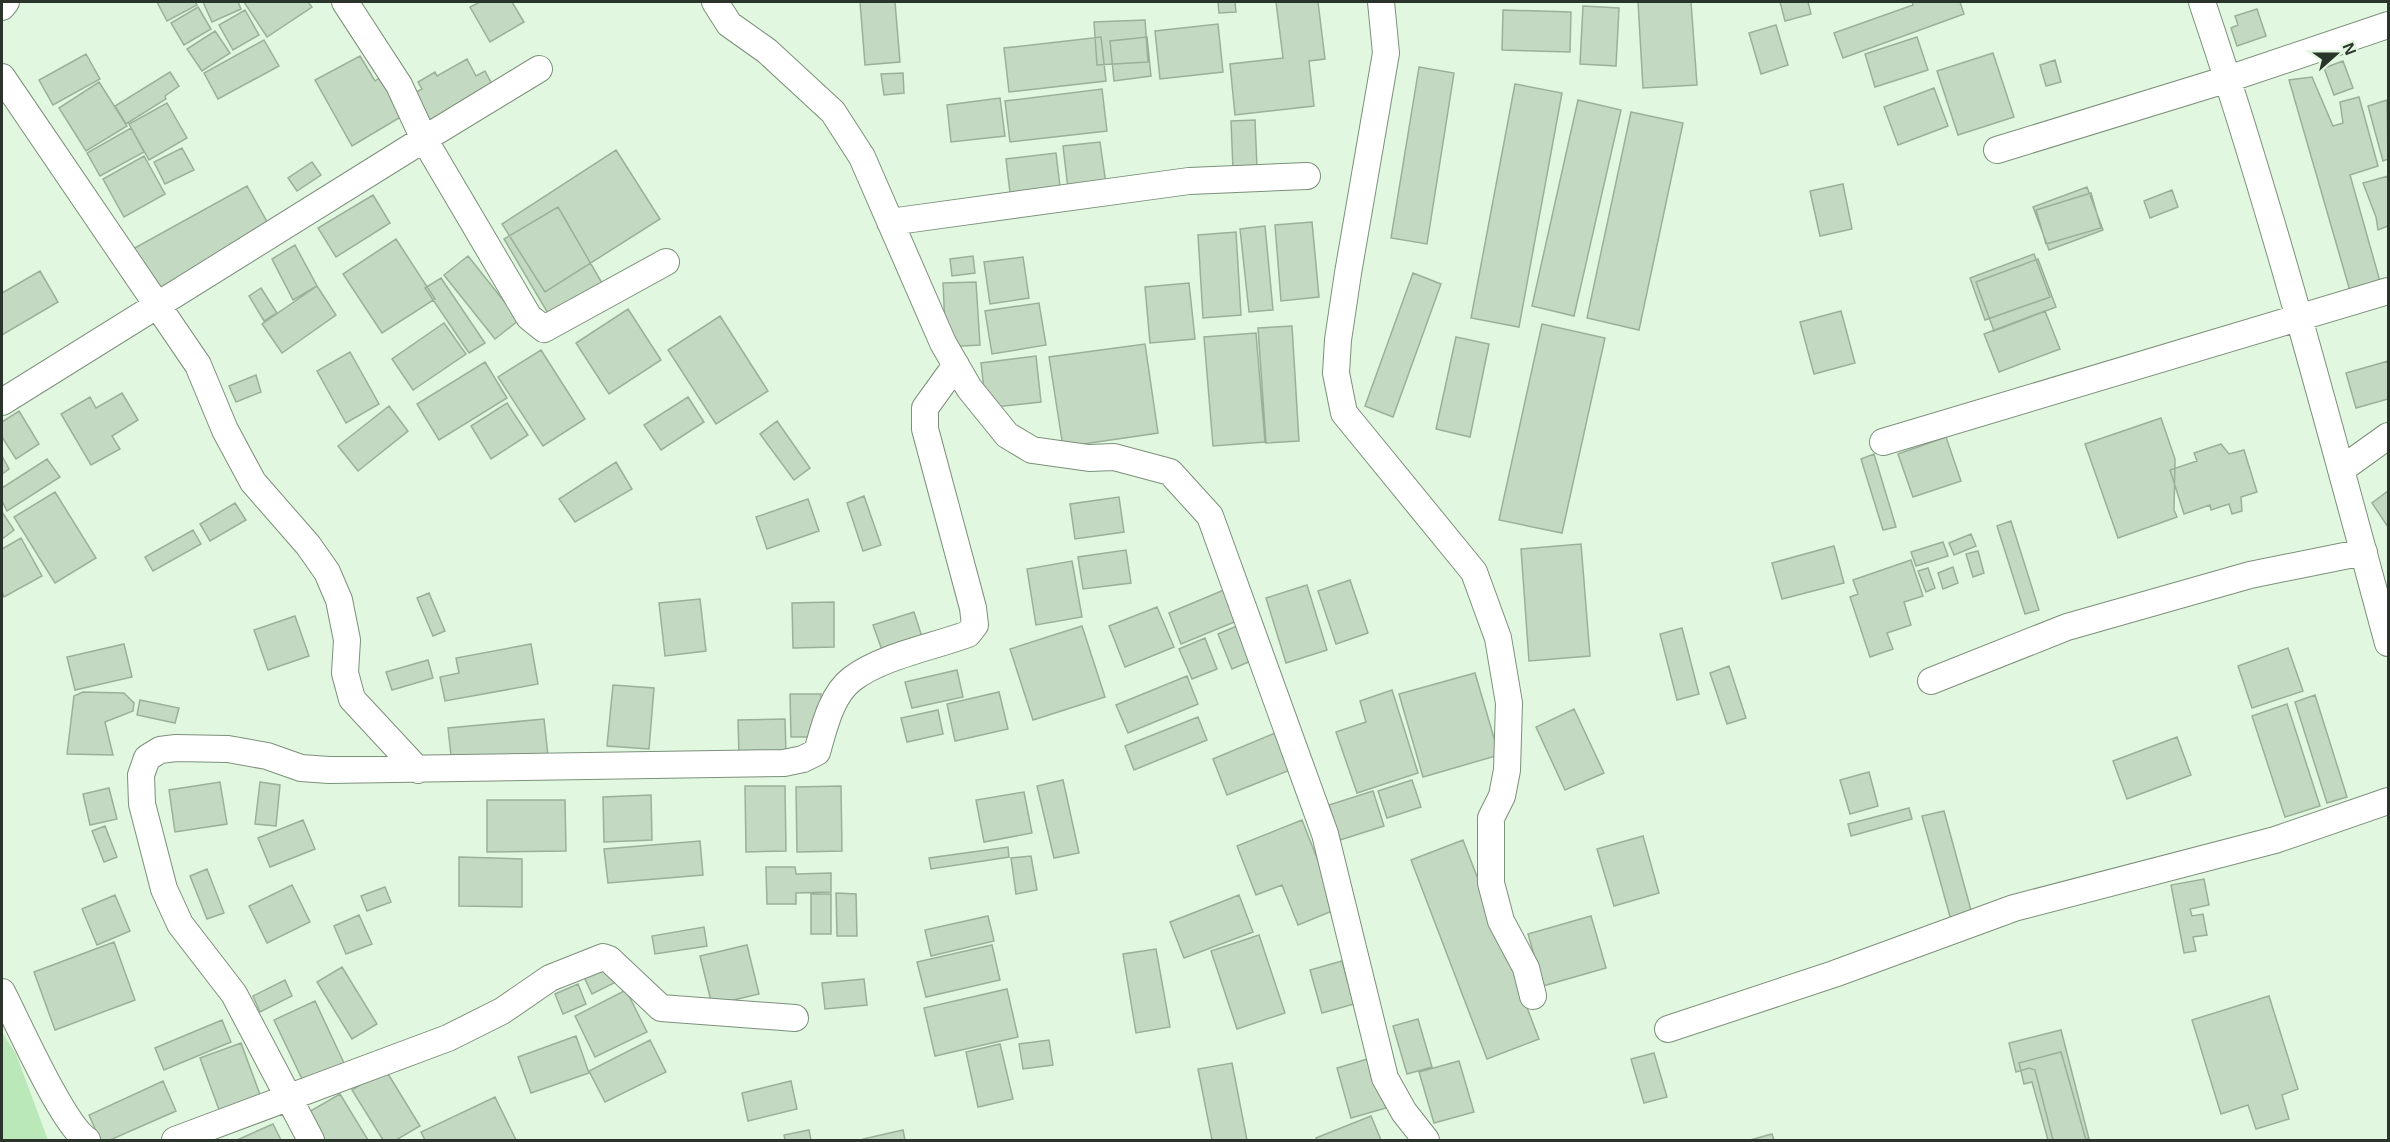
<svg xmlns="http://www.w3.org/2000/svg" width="2390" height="1142" viewBox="0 0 2390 1142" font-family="Helvetica,sans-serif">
	<rect width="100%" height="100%" fill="#e1f7df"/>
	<path fill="#bbe8b8" d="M2,1032l14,22 32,86h-46z"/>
	<path fill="#c3d9c1" stroke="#9bb099" stroke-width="1.5" d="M157,2h38l2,3 -30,16z
		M203,2h35l3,7 -29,13z
		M244,2h64l4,5 -45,30z
		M480,2h32l12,20 -34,20 -20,-35z
		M860,2h35l5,60 -35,3z
		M1218,2h17l1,10 -17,1z
		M1276,2h42l7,57 -16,2 5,45 -79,9 -5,-51 53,-6z
		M1638,2h53l6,83 -54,3z
		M1780,2h28l3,12 -26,7z
		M1912,2h48l4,12 -121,44 -9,-25 79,-28z
		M1583,6l36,2 -3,58 -36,-2z
		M198,7l13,22 -27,16 -13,-22z
		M2257,9l9,27 -29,10 -6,-18 7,-3 -3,-9z
		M245,10l14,25 -26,15 -14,-25z
		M1503,10l68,2 -1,40 -68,-2z
		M1145,20l3,42 -51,3 -3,-43z
		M1218,24l5,48 -63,7 -5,-48z
		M1776,25l12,40 -27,9 -12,-41z
		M215,31l15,22 -28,18 -15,-22z
		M1101,37l5,44 -97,11 -5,-44z
		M1147,37l4,39 -37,5 -4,-40z
		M1917,37l11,33 -53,17 -10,-33z
		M264,40l15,26 -61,33 -14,-26z
		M1993,53l21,64 -56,18 -21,-64z
		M86,54l14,25 -47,26 -14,-25z
		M360,56l15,25 6,-4 23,38 -52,31 -37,-66z
		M467,59l9,17 9,-5 10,19 -64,36 -18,-32 9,-5 -4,-7 17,-10 2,4z
		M2055,60l6,22 -15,4 -6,-21z
		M2343,61l10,27 -19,7 -10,-27z
		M1419,67l35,6 -27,171 -36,-6z
		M170,72l9,14 -14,10 1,3 -40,25 -11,-18z
		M903,73l1,20 -20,2 -3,-21z
		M2312,77l21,49 10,-3 -3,-21 19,-5 19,69 -28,9 31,110 -29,13 -63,-218z
		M99,82l28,44 -41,25 -27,-43z
		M1515,84l47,9 -43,234 -48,-9z
		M1934,88l14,38 -50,19 -14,-38z
		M1102,89l5,42 -97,11 -5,-41z
		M1000,98l5,38 -54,6 -4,-37z
		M1578,100l43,10 -47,206 -42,-10z
		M2387,100l1,59 -5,2 -15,-55z
		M167,103l20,35 -38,22 -20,-36z
		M1631,112l52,11 -44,207 -52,-12z
		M1255,120l2,48 -24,1 -2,-48z
		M131,128l13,24 -44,24 -13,-23z
		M1100,142l6,42 -38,5 -5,-43z
		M182,148l12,22 -29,14 -11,-22z
		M616,150l44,69 -115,73 -43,-68z
		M1056,153l5,42 -50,6 -5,-42z
		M144,156l21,38 -41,23 -21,-38z
		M312,162l9,13 -24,16 -9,-13z
		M2388,176v50l-10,4 -2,-13 -13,-34z
		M1843,184l9,45 -32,7 -10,-45z
		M247,186l23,41 -116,64 -23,-41z
		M2087,187l16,43 -54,20 -16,-43z
		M2172,190l6,17 -28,11 -6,-17z
		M2091,193l10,35 -55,16 -10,-34z
		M373,195l17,28 -54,34 -18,-29z
		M558,207l44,76 -53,32 -45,-76z
		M1312,222l7,75 -38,4 -6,-76z
		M1265,226l8,84 -24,2 -9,-83z
		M1236,232l5,83 -38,3 -5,-83z
		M396,239l39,60 -53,34 -39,-59z
		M295,245l22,41 -24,14 -21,-41z
		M2034,254l16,43 -65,23 -15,-42z
		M468,256l51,64 -24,19 -51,-64z
		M973,256l2,17 -23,3 -2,-17z
		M1023,257l6,41 -39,6 -6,-42z
		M2038,259l18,48 -62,24 -18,-49z
		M40,271l18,31 -56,33v-42z
		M1413,273l28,11 -48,133 -28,-11z
		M441,278l44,65 -16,10 -44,-65z
		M976,282l4,63 -34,2 -3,-64z
		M1189,283l6,56 -45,4 -5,-56z
		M317,286l19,29 -54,38 -20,-29z
		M261,288l16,25 -13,8 -15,-25z
		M1039,303l7,42 -54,9 -7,-43z
		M628,309l33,51 -52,34 -33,-51z
		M1841,311l14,52 -41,11 -14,-52z
		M2045,311l15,38 -61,23 -15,-38z
		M720,316l48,75 -52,33 -48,-74z
		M444,323l22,31 -53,36 -21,-31z
		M1542,324l63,14 -43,195 -63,-13z
		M1292,326l7,115 -33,2 -8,-115z
		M1256,333l9,109 -52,4 -9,-109z
		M1456,337l33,7 -19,93 -34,-8z
		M1145,344l13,89 -95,14 -14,-90z
		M541,350l44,69 -42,27 -45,-69z
		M350,352l29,52 -33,19 -29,-52z
		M1036,356l5,46 -55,6 -5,-45z
		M2388,361v38l-32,9 -10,-35z
		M485,362l22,36 -68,42 -22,-36z
		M256,375l5,17 -25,10 -7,-16z
		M122,393l16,27 -26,16 8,13 -29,16 -30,-51 29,-17 6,11z
		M688,397l16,25 -43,28 -17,-25z
		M507,403l21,32 -37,24 -20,-33z
		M389,406l19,25 -50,40 -20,-25z
		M19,411l20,33 -23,15 -14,-22v-15z
		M2161,418l14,41 -1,51 3,7 -59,21 -33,-94z
		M777,421l33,47 -16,12 -34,-46z
		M1946,437l15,44 -48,16 -15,-43z
		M2221,444l8,10 15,-4 13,42 -16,5 1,14 -10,3 -3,-10 -18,6 -1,-5 -26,9 -14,-44 27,-9 -3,-8z
		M1874,454l22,73 -13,3 -22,-71z
		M2,456l7,13 -7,5z
		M47,459l13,18 -53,34 -5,-10v-13z
		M616,462l16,27 -57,33 -16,-23z
		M2388,491v36l-16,-24z
		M55,492l41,66 -41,25 -41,-66z
		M864,496l17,49 -18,6 -16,-48z
		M1119,497l5,35 -49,7 -5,-35z
		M808,499l11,32 -52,18 -11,-32z
		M235,503l11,17 -36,21 -10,-17z
		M2,512l12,18 -12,9z
		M2011,521l28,89 -14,4 -28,-88z
		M193,530l8,14 -48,27 -8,-14z
		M1971,534l5,12 -22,9 -5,-12z
		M21,538l21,38 -38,21 -2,-5v-43z
		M1943,542l5,14 -32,10 -5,-14z
		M1581,544l9,112 -61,5 -8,-112z
		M1834,546l10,37 -62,16 -10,-36z
		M1126,550l5,33 -48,6 -5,-32z
		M1978,551l6,22 -11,4 -7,-23z
		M1911,560l12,36 -19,6 7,23 -24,8 6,16 -23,8 -20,-60 8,-3 -5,-14z
		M1072,561l10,56 -46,8 -9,-56z
		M1953,567l5,16 -15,6 -5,-16z
		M1928,568l7,20 -9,4 -8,-21z
		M1350,580l18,53 -32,11 -18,-53z
		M1307,585l20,65 -41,13 -20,-65z
		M1231,587l13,31 -63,26 -12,-31z
		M429,593l16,38 -12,5 -16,-38z
		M700,599l6,52 -41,5 -6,-53z
		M834,602v45l-41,1 -1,-45z
		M1157,607l17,40 -49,20 -16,-41z
		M914,612l8,25 -40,13 -9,-25z
		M295,616l14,40 -41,14 -14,-40z
		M1244,623l14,35 -26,11 -14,-35z
		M1082,626l23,71 -72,23 -23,-71z
		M1682,628l17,66 -22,6 -17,-66z
		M1205,638l12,31 -25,10 -13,-30z
		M124,644l8,33 -57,13 -8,-33z
		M531,644l7,40 -93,17 -5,-24 19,-4 -3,-15z
		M2288,648l15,43 -51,17 -14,-42z
		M428,660l5,18 -41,12 -6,-18z
		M1729,666l17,52 -19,6 -17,-51z
		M957,670l6,27 -51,11 -7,-26z
		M1475,673l24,82 -76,22 -24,-83z
		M1187,676l11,28 -70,29 -12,-28z
		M613,685l41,3 -5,61 -42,-3z
		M1392,690l26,83 -61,20 -21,-61 30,-10 -6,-21z
		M83,692l41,1 10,10 -1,8 -28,11 8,33 -46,-1 7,-58z
		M999,692l9,37 -53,12 -8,-37z
		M790,694h31v43h-30z
		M2315,695l32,102 -20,6 -32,-101z
		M140,700l39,8 -4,15 -38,-8z
		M2287,704l33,102 -35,11 -33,-101z
		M1574,709l30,64 -39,17 -29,-63z
		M938,710l5,24 -36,8 -6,-24z
		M1198,717l9,23 -73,30 -9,-24z
		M544,719l4,37 -96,9 -4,-37z
		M785,719l1,36 -47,1 -1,-36z
		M1275,733l15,37 -63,25 -14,-36z
		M2177,737l14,38 -64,24 -14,-38z
		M1869,772l9,34 -28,8 -10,-34z
		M1063,780l16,73 -25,5 -17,-72z
		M1412,780l9,27 -34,11 -9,-27z
		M220,782l7,42 -52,8 -6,-42z
		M260,782l20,3 -4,41 -21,-2z
		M745,786h40l1,65 -40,1z
		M841,786l1,65 -45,1 -1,-65z
		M109,788l8,31 -27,6 -7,-31z
		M1373,791l11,35 -44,14 -11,-35z
		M1024,792l8,41 -48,9 -8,-42z
		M651,795l1,45 -48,2 -1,-45z
		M487,800h78l1,51 -79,1z
		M1909,808l3,11 -61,17 -3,-12z
		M1944,811l28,103 -21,6 -29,-104z
		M303,820l12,29 -45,18 -12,-29z
		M1302,820l35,89 -39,16 -16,-40 -26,10 -19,-49z
		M105,826l12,31 -13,5 -12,-31z
		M1643,836l16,57 -45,13 -17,-57z
		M1463,840l76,199 -52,20 -76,-199z
		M700,841l3,34 -95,8 -4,-34z
		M1008,847l1,10 -78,12 -2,-11z
		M1031,856l6,34 -21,4 -5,-36z
		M459,857l63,2v48l-63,-1z
		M766,867h29l1,7 35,-1v19l-35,1v11h-29z
		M207,869l17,44 -17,6 -17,-43z
		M2204,879l5,26 -19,4 2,7 11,-2 4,21 -14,2 3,14 -12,2 -13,-68z
		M292,885l18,37 -43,21 -18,-37z
		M385,887l6,15 -24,9 -6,-15z
		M836,893l20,1 1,42h-20z
		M811,894h20v40h-20z
		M115,895l15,36 -33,14 -15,-36z
		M1239,895l14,37 -69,26 -14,-36z
		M359,915l13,29 -26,10 -12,-28z
		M988,916l6,25 -63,15 -6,-26z
		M1591,916l15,52 -63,18 -15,-52z
		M704,927l3,19 -52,8 -3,-18z
		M1259,935l26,78 -48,16 -26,-78z
		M114,942l21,58 -80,30 -21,-58z
		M747,945l12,49 -47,11 -12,-49z
		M992,945l8,35 -74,17 -9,-35z
		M1156,949l14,78 -34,6 -13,-79z
		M1342,961l12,43 -32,9 -12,-43z
		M610,964l8,17 -26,13 -8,-17z
		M342,967l35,57 -25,15 -35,-57z
		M864,979l3,26 -42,4 -3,-26z
		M285,980l7,16 -32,16 -7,-16z
		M578,984l8,20 -23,10 -8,-20z
		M1007,989l11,48 -83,19 -11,-48z
		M626,990l21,42 -52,25 -20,-41z
		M2269,996l29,93 -16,6 7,24 -33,10 -8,-24 -27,9 -29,-94z
		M315,1001l29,62 -41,18 -29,-61z
		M1418,1019l14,48 -25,7 -14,-48z
		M222,1020l9,22 -67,28 -9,-22z
		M2061,1030l28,109 -6,1h-30l-18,-70 -6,-2 -13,4 -7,-29z
		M576,1036l13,37 -58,20 -13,-36z
		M650,1040l16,32 -61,30 -16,-31z
		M1049,1040l4,25 -30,4 -4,-25z
		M241,1043l21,57 -41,15 -21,-57z
		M1000,1044l13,55 -35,8 -12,-55z
		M2061,1052l25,88h-38l-16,-58 -8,2 -5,-21z
		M1654,1053l13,44 -23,6 -13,-44z
		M1371,1058l15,50 -35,10 -14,-50z
		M1459,1061l15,51 -40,11 -15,-51z
		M1232,1063l15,77h-35l-14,-71z
		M385,1069l35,57 -24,14h-13l-31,-50z
		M163,1081l13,30 -66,29h-10l-11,-25z
		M791,1081l6,28 -49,12 -6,-28z
		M340,1094l28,46h-44l-17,-27z
		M495,1097l21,43h-91l-4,-8z
		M1371,1116l10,24h-64l-1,-2z
		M273,1124l8,16h-44z
		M809,1130l2,10h-26l-1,-5z
		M903,1130l2,10h-42v-1z
		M1772,1134l2,6h-24z"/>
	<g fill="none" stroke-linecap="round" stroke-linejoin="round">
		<defs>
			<path id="minor" d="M715,2l14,22 38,27 66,61 29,45 81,186 26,45 38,47 25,15 57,8 25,-1 56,15 40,44 115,318 60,244 19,34 22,28
				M1381,2l5,51 -38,220 -10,67 -2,33 8,40 130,159 24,66 11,65 -2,67 -5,26 -11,22v65l10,38 25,47 7,28
				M2202,2c71,210 128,427 186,641
				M2,7l4,-5
				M539,69l-115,70 105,178 15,12 122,-67
				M2,77l196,288 27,65 28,52 55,63 19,27 12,28 8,40 -2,33 7,26 66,71
				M1997,150l231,-71 160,-54
				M890,222l299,-41 118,-5
				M2,402l422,-263 -25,-54 -54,-83
				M1883,442l505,-151
				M2342,469l46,-33
				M1931,681l136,-54 183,-52 114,-23
				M2,992c16,31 61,133 85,148
				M1668,1029l166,-55 180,-66 261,-68 113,-39
				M175,1140l273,-102 54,-27 48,-33 53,-21 6,2 52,49 134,10
				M311,1140l-77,-146 -54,-70 -16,-35 -22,-85 -1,-29 6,-17 13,-8 16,-2 52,1 39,7 34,12 28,2 455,-7 19,-4 14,-7c7,-24 14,-57 35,-73 30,-23 81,-32 116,-45l7,-9 -2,-17 -48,-179v-21l31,-43"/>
		</defs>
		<use href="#minor" stroke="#7c907a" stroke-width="28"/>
		<use href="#minor" stroke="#fff" stroke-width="26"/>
	</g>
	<rect width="2390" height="1142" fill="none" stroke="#2b342b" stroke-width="6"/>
	<g transform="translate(2336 54) rotate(69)" stroke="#e1f7df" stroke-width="4.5" paint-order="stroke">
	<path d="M0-4.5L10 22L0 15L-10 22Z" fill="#2b342b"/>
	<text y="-9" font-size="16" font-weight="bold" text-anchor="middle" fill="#2b342b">N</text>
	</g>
</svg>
